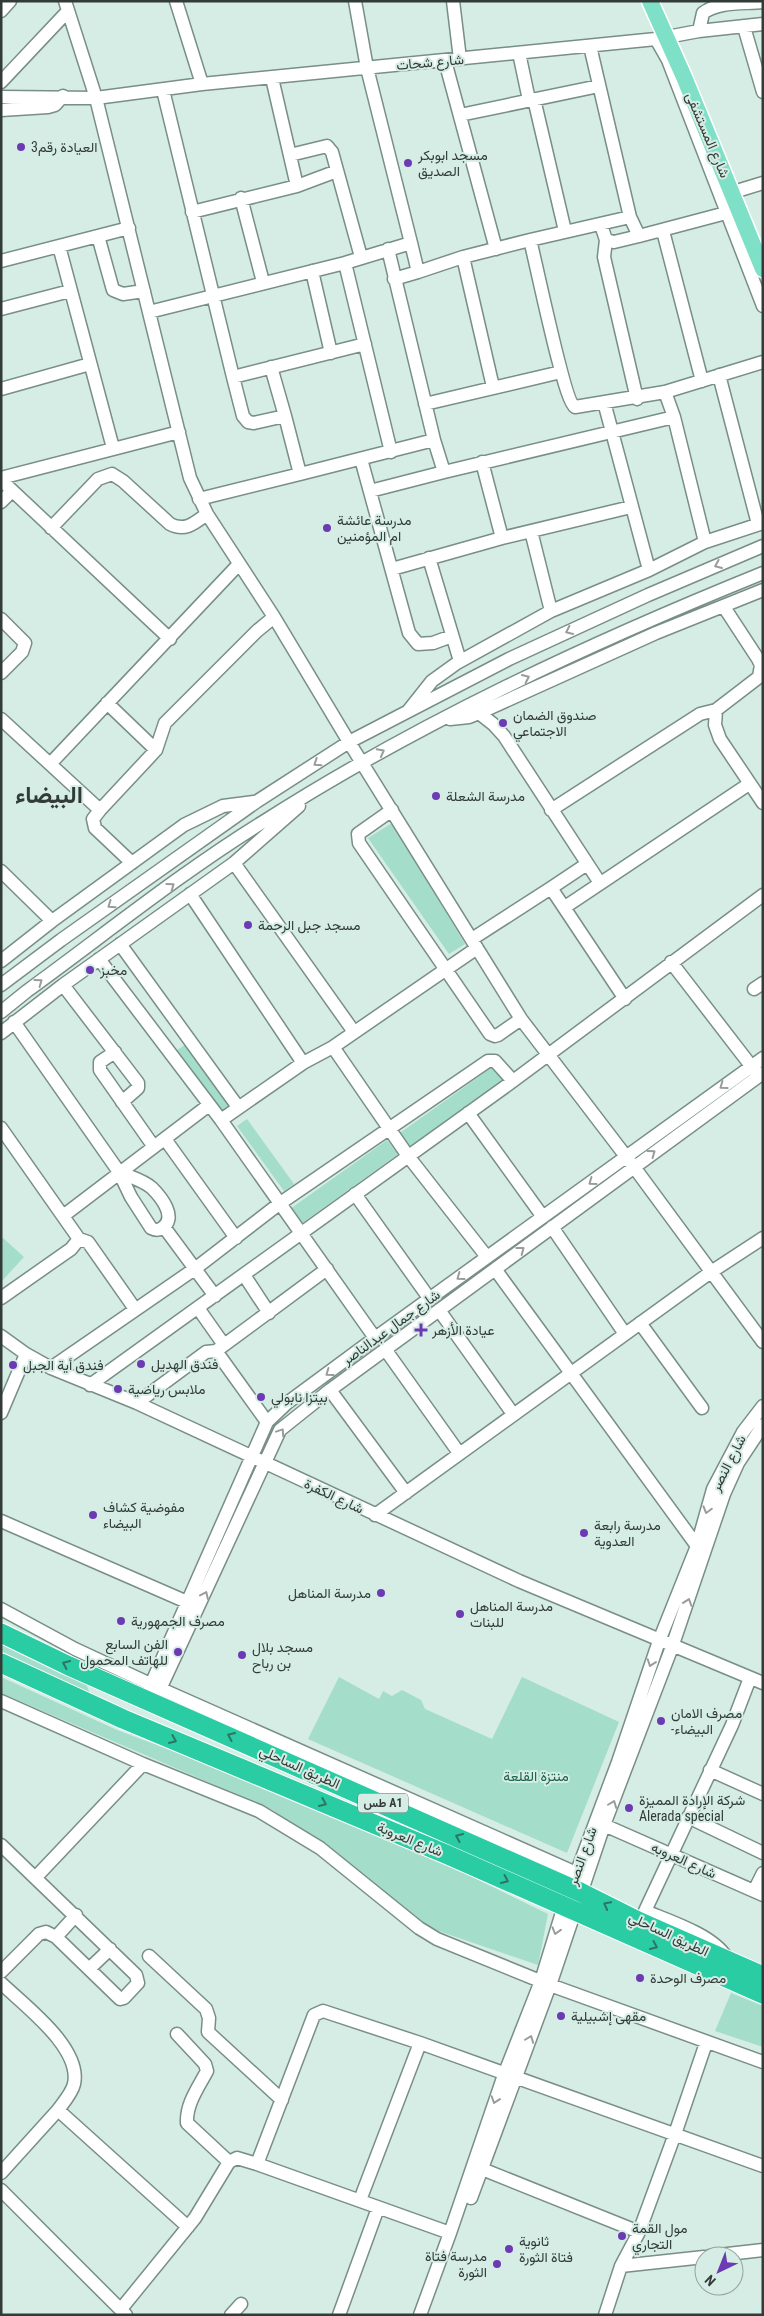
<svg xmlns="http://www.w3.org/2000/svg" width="764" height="2316" viewBox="0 0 764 2316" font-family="'Roboto Condensed',Vazirmatn,sans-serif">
	<rect width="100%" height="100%" fill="#d5ede4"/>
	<path fill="#a4ddc9" d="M392,823l73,121 -16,10 -81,-116z
		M188,1043l47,65 -10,7 -48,-65z
		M494,1066l10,14 -97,70 -10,-15z
		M247,1119l47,65 -10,7 -47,-65z
		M387,1140l11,14 -97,70 -11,-15z
		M3,1238l21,19 -23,25v-43z
		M1,1640l84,41 5,13 -89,-43z
		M1,1677l116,53 165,62 176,78 90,44 -10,51 -114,-39 -151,-116 -272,-117z
		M339,1677l40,22 4,-8 9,5 10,-6 19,10 4,9 67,30 30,-62 97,45 -52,131 -259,-114z
		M731,1993l32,13v41l-48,-16z"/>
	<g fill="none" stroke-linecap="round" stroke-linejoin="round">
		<defs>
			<path id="minor" d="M65,1l31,97 94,380 17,36 67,103 75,125 172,277 113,148 129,175
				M176,1l26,83
				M453,1l7,58
				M1,11l9,-10
				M744,27l19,65
				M699,31l4,-18c16,-12 40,-9 60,-11
				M656,39l12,21 95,246
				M590,46l40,171 9,19 -25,6 -8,-2 -5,-15
				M519,53l10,47
				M445,61l51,188
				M272,78l25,108
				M1,82l66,-70
				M163,90l70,287 10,39 5,6 6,1 31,-7 -14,-49
				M1,97l95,1 106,-14 454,-45 43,-8 64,-7
				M534,99l31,132
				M1,110l47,-3 7,-2 8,-9
				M460,115l139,-29
				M290,155l37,-9 5,6 29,105
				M740,190l23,-7
				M241,198l22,84
				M192,212l105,-26 40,-15
				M663,231l39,150
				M98,236l15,54 10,4 21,-3
				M639,236l87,-23
				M530,240c6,22 34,161 45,167l90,-15 98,-30
				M606,240l-2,17 33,142
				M59,246l54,202
				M463,257l30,130
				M1,261l128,-33
				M345,263l46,189
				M312,271l19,82
				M418,272l45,-15 67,-17 100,-23
				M394,279l24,-7 -7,-29
				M1,309l69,-18
				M149,312l196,-49 66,-20 -44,-175 -12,-67
				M719,375l39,149
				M233,377l132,-33
				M1,389l89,-25
				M665,392l9,25 31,125
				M604,402l45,168
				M425,404l136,-32
				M434,440l10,32 230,-55
				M361,459l48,174 9,11 15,-1 19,-7
				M482,462l20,76
				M300,474l134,-34 -46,-191
				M1,478l178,-46
				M1,480l169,159
				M370,491l74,-19
				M199,499l101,-25 -15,-58
				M1,502l11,-11
				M51,528l47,-49 14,-5 11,7 47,43c15,8 25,-1 37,-10
				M531,531l20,80
				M429,558l31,103
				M392,569l110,-31 129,-31
				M1,619l24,24 -3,9 -21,21
				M107,703l49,47
				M409,710l23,-29 25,-18 94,-52 98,-41 56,-28 58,-19
				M716,710l-1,15 5,14 43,64
				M479,713l14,11 11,12 96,147
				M1,719l99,91 -7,9 2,9 37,35
				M450,719l19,-2 10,-4 177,-80 107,-43
				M50,764l189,-200
				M100,810l56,-60 9,-27 92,-92 17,-14
				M392,810l-34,24 1,9 131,191 5,2 3,-1 23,-16
				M551,810l149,-96 16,-4 43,-33 2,-12 -3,-6 -34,-52
				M234,863l120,169
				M587,864l-36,24 74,111
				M1,871l51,50
				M190,894l113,169
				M565,907l184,-123
				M472,939l79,-51
				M120,944l118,163
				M99,959l122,161 154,218
				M1,961l51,-40 132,-96 39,-19 31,-4
				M671,962l84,109
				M1,985l60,-45 195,-138 93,-60 160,-83 139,-64 115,-49
				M63,985l75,98v5l-16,14
				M754,989l9,-6
				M1,1012l26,-21c77,-56 155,-119 236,-169 157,-100 327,-179 500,-249
				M14,1022l105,150 12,25 20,31c4,2 7,3 11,0 16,-10 -1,-31 -10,-40 -9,-8 -22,-11 -33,-16
				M1,1033l62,-48 171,-122 65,-57
				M333,1047l75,109 79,101
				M115,1052l-15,10v8l54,77
				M468,1113l75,104
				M221,1120l82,-57 30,-16 144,-99
				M1,1128l78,111 9,3 47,67
				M165,1139l71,99
				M355,1194l74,104
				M63,1216l146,-111
				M164,1227l51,69
				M552,1227l73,107
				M495,1269l202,277
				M244,1275l25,38
				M1,1298l70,-49 8,-10
				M198,1308l26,37
				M439,1310l74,104
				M640,1323l62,85
				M1,1336l25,18 25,14 86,35 382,178 244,102
				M385,1349l74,104
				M216,1351l51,71
				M51,1368l145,-100 83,-64 209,-143h7l18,20
				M90,1385l423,-304 250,-186
				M330,1390l76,103
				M137,1403l69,-51 10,-1 111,-82
				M1,1413l25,-59
				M375,1515l336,-243 52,-34
				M1,1521l186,81
				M1,1609l74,40 86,40 422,187
				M145,1698l122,-276 20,-19 88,-65 388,-280
				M1,1701l142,63 116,47 61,37 99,80 18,11 113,46 213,77
				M154,1702l126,-272 50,-40 433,-317
				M710,1770l53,24
				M688,1817l75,36
				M604,1825l159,70
				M1,1845l135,130 2,8 -14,15 -4,1 -64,-62
				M36,1877l107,-113
				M754,1891l9,-18
				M149,1956l57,53 3,9 -1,14 74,68
				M726,1957c-13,-22 -57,-36 -81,-46l87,-186 18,-47
				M89,1969l21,-20
				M1,1972l38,-38 7,-2 10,5 20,-22
				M1,1983c24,23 81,65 73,101 -2,9 -11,19 -16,26
				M177,2034l28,30 2,7c-9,17 -21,33 -20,52l42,39
				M482,2169l157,63
				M1,2173l57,-63 130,117
				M1,2190l125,125
				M471,2198l79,-213 54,-160 68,-178 52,-153 14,-31 25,-38
				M360,2200l60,-157
				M450,2233l-193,-69 57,-149 9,-4 97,32 343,123
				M710,2256l53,-6
				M621,2266l83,-9
				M121,2309l74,-91 34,-56 8,-4 20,6
				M231,2315l10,-11
				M339,2315l39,-107
				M420,2315l30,-82 54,-158 37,-94 23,-75 54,-144 41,-121 38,-95 16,-57 30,-57 20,-26
				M605,2315l16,-49 18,-34 36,-98 31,-91"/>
			<path id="major" d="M650,1l34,76 79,192"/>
			<path id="highway" d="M1,1633l68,33 511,226 60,30 123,54
				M1,1663l122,56 325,136 315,139"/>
		</defs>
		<use href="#minor" stroke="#788e86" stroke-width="15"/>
		<use href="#major" stroke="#fff" stroke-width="19"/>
		<use href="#highway" stroke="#fff" stroke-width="21"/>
		<use href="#minor" stroke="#fff" stroke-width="12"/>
		<use href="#major" stroke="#7fe0c8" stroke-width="16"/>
		<use href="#highway" stroke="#2acca3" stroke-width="19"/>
	</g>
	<defs><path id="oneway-chevron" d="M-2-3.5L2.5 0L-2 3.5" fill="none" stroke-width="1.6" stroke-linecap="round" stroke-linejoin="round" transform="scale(1.25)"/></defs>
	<g stroke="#989d9c">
		<use href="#oneway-chevron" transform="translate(718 565) rotate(157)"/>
		<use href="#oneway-chevron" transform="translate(569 631) rotate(155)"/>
		<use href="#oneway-chevron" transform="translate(526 678) rotate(-25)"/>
		<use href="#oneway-chevron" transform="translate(381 752) rotate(-28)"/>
		<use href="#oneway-chevron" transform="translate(317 763) rotate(146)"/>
		<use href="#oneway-chevron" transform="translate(171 886) rotate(-36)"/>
		<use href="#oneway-chevron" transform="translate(111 905) rotate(145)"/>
		<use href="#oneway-chevron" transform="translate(39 982) rotate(-36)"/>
		<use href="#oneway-chevron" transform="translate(723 1086) rotate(144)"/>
		<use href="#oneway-chevron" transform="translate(652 1153) rotate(-36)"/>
		<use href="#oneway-chevron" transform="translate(592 1182) rotate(144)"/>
		<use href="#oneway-chevron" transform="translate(521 1250) rotate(-37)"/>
		<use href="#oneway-chevron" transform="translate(460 1277) rotate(144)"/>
		<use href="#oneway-chevron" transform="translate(329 1373) rotate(144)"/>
		<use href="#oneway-chevron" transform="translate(281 1432) rotate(-56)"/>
		<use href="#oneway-chevron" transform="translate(707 1510) rotate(106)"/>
		<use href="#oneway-chevron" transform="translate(205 1595) rotate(-65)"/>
		<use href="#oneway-chevron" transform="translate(688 1602) rotate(-71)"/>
		<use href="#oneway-chevron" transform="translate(651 1663) rotate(109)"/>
		<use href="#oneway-chevron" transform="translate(613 1804) rotate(-69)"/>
		<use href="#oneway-chevron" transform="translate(556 1931) rotate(107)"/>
		<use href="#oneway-chevron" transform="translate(530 2039) rotate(-69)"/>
		<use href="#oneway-chevron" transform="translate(495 2100) rotate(109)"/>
	</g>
	<g stroke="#2f7563">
		<use href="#oneway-chevron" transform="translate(66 1664) rotate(-155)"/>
		<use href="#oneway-chevron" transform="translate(231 1736) rotate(-156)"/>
		<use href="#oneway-chevron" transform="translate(173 1740) rotate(23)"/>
		<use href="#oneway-chevron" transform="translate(323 1803) rotate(23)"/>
		<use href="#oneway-chevron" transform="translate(459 1837) rotate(-156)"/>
		<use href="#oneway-chevron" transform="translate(505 1880) rotate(24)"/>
		<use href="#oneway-chevron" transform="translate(607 1905) rotate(-153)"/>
		<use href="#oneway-chevron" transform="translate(654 1946) rotate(24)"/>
	</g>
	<g fill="#6c3bb3" stroke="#d5ede4" stroke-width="2">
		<circle cx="21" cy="147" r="5"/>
		<circle cx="408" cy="163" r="5"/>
		<circle cx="327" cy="528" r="5"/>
		<circle cx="503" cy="723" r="5"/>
		<circle cx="436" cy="796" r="5"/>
		<circle cx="248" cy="925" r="5"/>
		<circle cx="90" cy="970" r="5"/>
		<path d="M418.5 1322.5h5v5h5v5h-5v5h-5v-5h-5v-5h5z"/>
		<circle cx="141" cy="1364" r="5"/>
		<circle cx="13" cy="1365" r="5"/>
		<circle cx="118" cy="1389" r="5"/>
		<circle cx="261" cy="1397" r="5"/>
		<circle cx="93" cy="1515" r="5"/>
		<circle cx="584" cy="1533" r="5"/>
		<circle cx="381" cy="1593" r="5"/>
		<circle cx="460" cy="1614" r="5"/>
		<circle cx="121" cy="1621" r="5"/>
		<circle cx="178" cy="1652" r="5"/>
		<circle cx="242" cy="1655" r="5"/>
		<circle cx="661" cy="1721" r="5"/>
		<circle cx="629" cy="1808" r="5"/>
		<circle cx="640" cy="1978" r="5"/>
		<circle cx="561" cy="2016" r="5"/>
		<circle cx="622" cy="2236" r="5"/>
		<circle cx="509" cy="2249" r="5"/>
		<circle cx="497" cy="2264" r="5"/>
	</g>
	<g text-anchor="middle" stroke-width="4" stroke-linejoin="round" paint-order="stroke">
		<rect fill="#d5ede4" stroke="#63706c" stroke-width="1" x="358" y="1793.5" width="50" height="19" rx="4"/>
		<g font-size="12" font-weight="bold" fill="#323b38">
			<text x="383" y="1807">طس A1</text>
		</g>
		<g font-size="14" fill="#323b38" stroke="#d5ede4">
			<text transform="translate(430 62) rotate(-5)" y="5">شارع شحات</text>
			<text transform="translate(708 135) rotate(67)" y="5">شارع المستشفى</text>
			<text transform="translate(391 1327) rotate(-36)" y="5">شارع جمال عبدالناصر</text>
			<text transform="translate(728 1463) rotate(-63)" y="5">شارع النصر</text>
			<text transform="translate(334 1496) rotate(25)" y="5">شارع الكفرة</text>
			<text transform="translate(300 1767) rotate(24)" y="5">الطريق الساحلي</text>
			<text transform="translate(410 1839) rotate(22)" y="5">شارع العروبة</text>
			<text transform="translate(582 1856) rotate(-70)" y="5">شارع النصر</text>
			<text transform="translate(684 1860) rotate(24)" y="5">شارع العروبه</text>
			<text transform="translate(669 1934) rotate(25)" y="5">الطريق الساحلي</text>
		</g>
		<g font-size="14" fill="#323b38" stroke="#d5ede4" text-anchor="start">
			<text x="31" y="152">3العيادة رقم</text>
			<text x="418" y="160">مسجد ابوبكر<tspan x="418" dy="16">الصديق</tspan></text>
			<text x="337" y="525">مدرسة عائشة<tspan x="337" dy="16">ام المؤمنين</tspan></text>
			<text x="513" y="720">صندوق الضمان<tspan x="513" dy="16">الاجتماعي</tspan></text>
			<text x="446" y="801">مدرسة الشعلة</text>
			<text x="258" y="930">مسجد جبل الرحمة</text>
			<text x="100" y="975">مخبز</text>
			<text x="432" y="1335">عيادة الأزهر</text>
			<text x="151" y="1369">فندق الهديل</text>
			<text x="23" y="1370">فندق أية الجبل</text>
			<text x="128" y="1394">ملابس رياضية</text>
			<text x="271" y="1402">بيتزا نابولي</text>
			<text x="103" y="1512">مفوضية كشاف<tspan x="103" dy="16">البيضاء</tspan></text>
			<text x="594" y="1530">مدرسة رابعة<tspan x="594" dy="16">العدوية</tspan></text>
			<text x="371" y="1598" text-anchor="end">مدرسة المناهل</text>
			<text x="470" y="1611">مدرسة المناهل<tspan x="470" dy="16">للبنات</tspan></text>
			<text x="131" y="1626">مصرف الجمهورية</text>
			<text x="168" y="1649" text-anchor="end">الفن السابع<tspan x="168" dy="16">للهاتف المحمول</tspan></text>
			<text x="252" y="1652">مسجد بلال<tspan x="252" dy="16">بن رباح</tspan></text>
			<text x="671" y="1718">مصرف الامان<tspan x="671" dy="16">-البيضاء</tspan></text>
			<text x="639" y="1805">شركة الإرادة المميزة<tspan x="639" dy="16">Alerada special</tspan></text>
			<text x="650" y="1983">مصرف الوحدة</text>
			<text x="571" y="2021">مقهى إشبيلية</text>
			<text x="632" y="2233">مول القمة<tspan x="632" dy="16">التجاري</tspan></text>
			<text x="519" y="2246">ثانوية<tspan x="519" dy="16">فتاة الثورة</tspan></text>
			<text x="487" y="2261" text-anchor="end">مدرسة فتاة<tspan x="487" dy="16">الثورة</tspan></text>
		</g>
		<g font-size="14" fill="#1b624e" stroke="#d5ede4">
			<text x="536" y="1781">منتزة القلعة</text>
		</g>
		<g font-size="24" font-weight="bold" fill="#323b38" stroke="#d5ede4">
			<text x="49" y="803">البيضاء</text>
		</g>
	</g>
	<rect width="764" height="2316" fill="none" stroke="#323b38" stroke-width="5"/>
	<g transform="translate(719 2271) rotate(223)"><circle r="24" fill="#d5ede4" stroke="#94a69f"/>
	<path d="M0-4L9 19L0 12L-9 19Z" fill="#6c3bb3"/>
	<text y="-8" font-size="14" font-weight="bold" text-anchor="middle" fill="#323b38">N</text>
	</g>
</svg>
